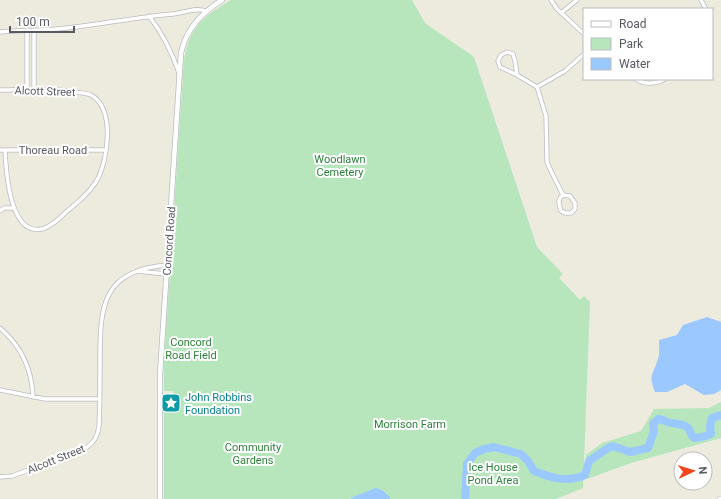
<svg xmlns="http://www.w3.org/2000/svg" width="721" height="499" viewBox="0 0 721 499" font-family="Roboto,sans-serif">
	<rect width="100%" height="100%" fill="#ecebde"/>
	<path fill="#b7e6bd" d="M231,0h181l13,23 49,34 63,190 26,27 -4,4 21,22 4,-4 6,6 -7,186 -27,11h-166v-2l-8,-7 -27,6 -5,3h-186v-88l12,-1 -3,-19h-9v-29l20,-302c6,-34 19,-43 47,-60z
		M721,402v36l-90,25 -44,16 -1,-24 16,-12 39,-12 13,-22 55,-1z"/>
	<path fill="#9bc8ff" d="M707,317l14,5v68l-7,4 -10,1 -19,-11 -18,8h-12c-7,-17 -2,-17 3,-33 2,-5 1,-13 1,-19l18,-5 6,-10z
		M376,488l6,2 8,7v2h-40l5,-3z"/>
	<g fill="none" stroke-linecap="round" stroke-linejoin="round">
		<path stroke="#9bc8ff" stroke-width="8" d="M465,499l2,-35 8,-11 9,-4 10,-2 27,7 7,7 6,10c18,7 32,12 51,4l4,-14 19,-13 5,-2 17,6 18,-4 6,-17 -1,-7 5,-5c4,0 5,1 9,3 6,2 15,1 20,5 4,3 2,7 7,11l8,-1 9,-3 -1,-8 2,-8 9,-3"/>
		<defs>
			<path id="minor" d="M551,0l6,9 27,25
				M701,0l5,9
				M561,13l16,-13
				M149,16c14,18 23,36 30,57
				M27,30v60
				M34,30v60
				M0,32c22,-2 45,-1 67,-4 36,-4 71,-11 106,-14 10,-1 24,-7 33,-3
				M517,75l-2,-14 -2,-7 -6,-2 -6,3 -3,6 2,6 17,8 20,12 9,29 1,46 4,9 12,24
				M636,79c8,6 21,5 29,0
				M537,87l28,-16 19,-17
				M0,90c25,0 51,-2 76,2 4,1 10,1 15,3 25,14 17,67 5,87 -8,12 -19,21 -30,30 -6,6 -15,15 -24,17 -33,7 -36,-59 -37,-79
				M0,150h106
				M563,195l7,1 5,7v6l-4,4h-6l-4,-2c-2,-6 -4,-12 2,-16z
				M0,211l4,-3h10
				M137,271l29,3
				M0,328c21,18 32,41 33,69
				M0,390l45,9h55
				M0,477l12,-1 11,-4 64,-25c8,-5 11,-12 12,-21 1,-23 1,-47 1,-70 0,-54 5,-86 67,-91"/>
			<path id="tertiary" d="M160,499v-125l21,-321c5,-24 20,-40 41,-53"/>
			<path id="secondary" d="M720,499h1"/>
		</defs>
		<use href="#minor" stroke="#b9bbc2" stroke-width="5"/>
		<use href="#tertiary" stroke="#b9bbc2" stroke-width="6"/>
		<use href="#secondary" stroke="#b9bcc4" stroke-width="6"/>
		<use href="#minor" stroke="#fff" stroke-width="3.5"/>
		<use href="#tertiary" stroke="#fff" stroke-width="4.5"/>
		<use href="#secondary" stroke="#fff" stroke-width="5"/>
	</g>
	<defs>
		<symbol id="sight-square" viewBox="-11 -11 22 22"><rect x="-9" y="-9" width="18" height="18" rx="4" fill="#0f9aa8" stroke="#fff"/><path d="M0-6L1.8-2.2L6-1.7L2.9 1.2L3.7 5.4L0 3.3L-3.7 5.4L-2.9 1.2L-6-1.7L-1.8-2.2Z" fill="#fff"/></symbol>
	</defs>
	<g fill-rule="evenodd">
		<use href="#sight-square" x="160" y="392" width="22" height="22"/>
	</g>
	<g text-anchor="middle" stroke-width="4" stroke-linejoin="round" paint-order="stroke">
		<g font-size="11" fill="#575a61" stroke="#fff">
			<text transform="translate(45 91) rotate(2)" y="4">Alcott Street</text>
			<text x="53" y="154">Thoreau Road</text>
			<text transform="translate(169 241) rotate(-86)" y="4">Concord Road</text>
			<text transform="translate(56 459) rotate(-22)" y="4">Alcott Street</text>
		</g>
		<g font-size="11" fill="#2d823b" stroke="#fff">
			<text x="340" y="163">Woodlawn<tspan x="340" dy="13">Cemetery</tspan></text>
			<text x="191" y="346">Concord<tspan x="191" dy="13">Road Field</tspan></text>
			<text x="410" y="428">Morrison Farm</text>
			<text x="253" y="451">Community<tspan x="253" dy="13">Gardens</tspan></text>
			<text x="493" y="471">Ice House<tspan x="493" dy="13">Pond Area</tspan></text>
		</g>
		<g font-size="11" fill="#0d838f" stroke="#fff" text-anchor="start">
			<text x="185" y="401">John Robbins<tspan x="185" dy="13">Foundation</tspan></text>
		</g>
	</g>
	<rect x="583" y="8" width="130" height="72" fill="#ffffff" stroke="#bcbdc0"/>
	<rect x="591" y="21" width="20" height="6" fill="#ffffff" stroke="#bcbdc0"/>
	<text x="619" y="28" font-size="12" fill="#575a61">Road</text>
	<rect x="591" y="38" width="20" height="12" fill="#b7e6bd" stroke="#bcbdc0"/>
	<text x="619" y="48" font-size="12" fill="#575a61">Park</text>
	<rect x="591" y="58" width="20" height="12" fill="#9bc8ff" stroke="#bcbdc0"/>
	<text x="619" y="68" font-size="12" fill="#575a61">Water</text>
	<g transform="translate(693 471) rotate(86)"><circle r="19" fill="#ffffff" stroke="#bcbdc0"/>
	<path d="M0-3L7 15L0 10L-7 15Z" fill="#f5441b"/>
	<text y="-6" font-size="11" font-weight="bold" text-anchor="middle" fill="#575a61">N</text>
	</g>
	<path d="M10 26v6h64v-6" fill="none" stroke="#575a61" stroke-width="2"/>
	<text x="16" y="26" font-size="12" fill="#575a61" stroke="#ffffff" stroke-width="3" paint-order="stroke">100 m</text>
</svg>
